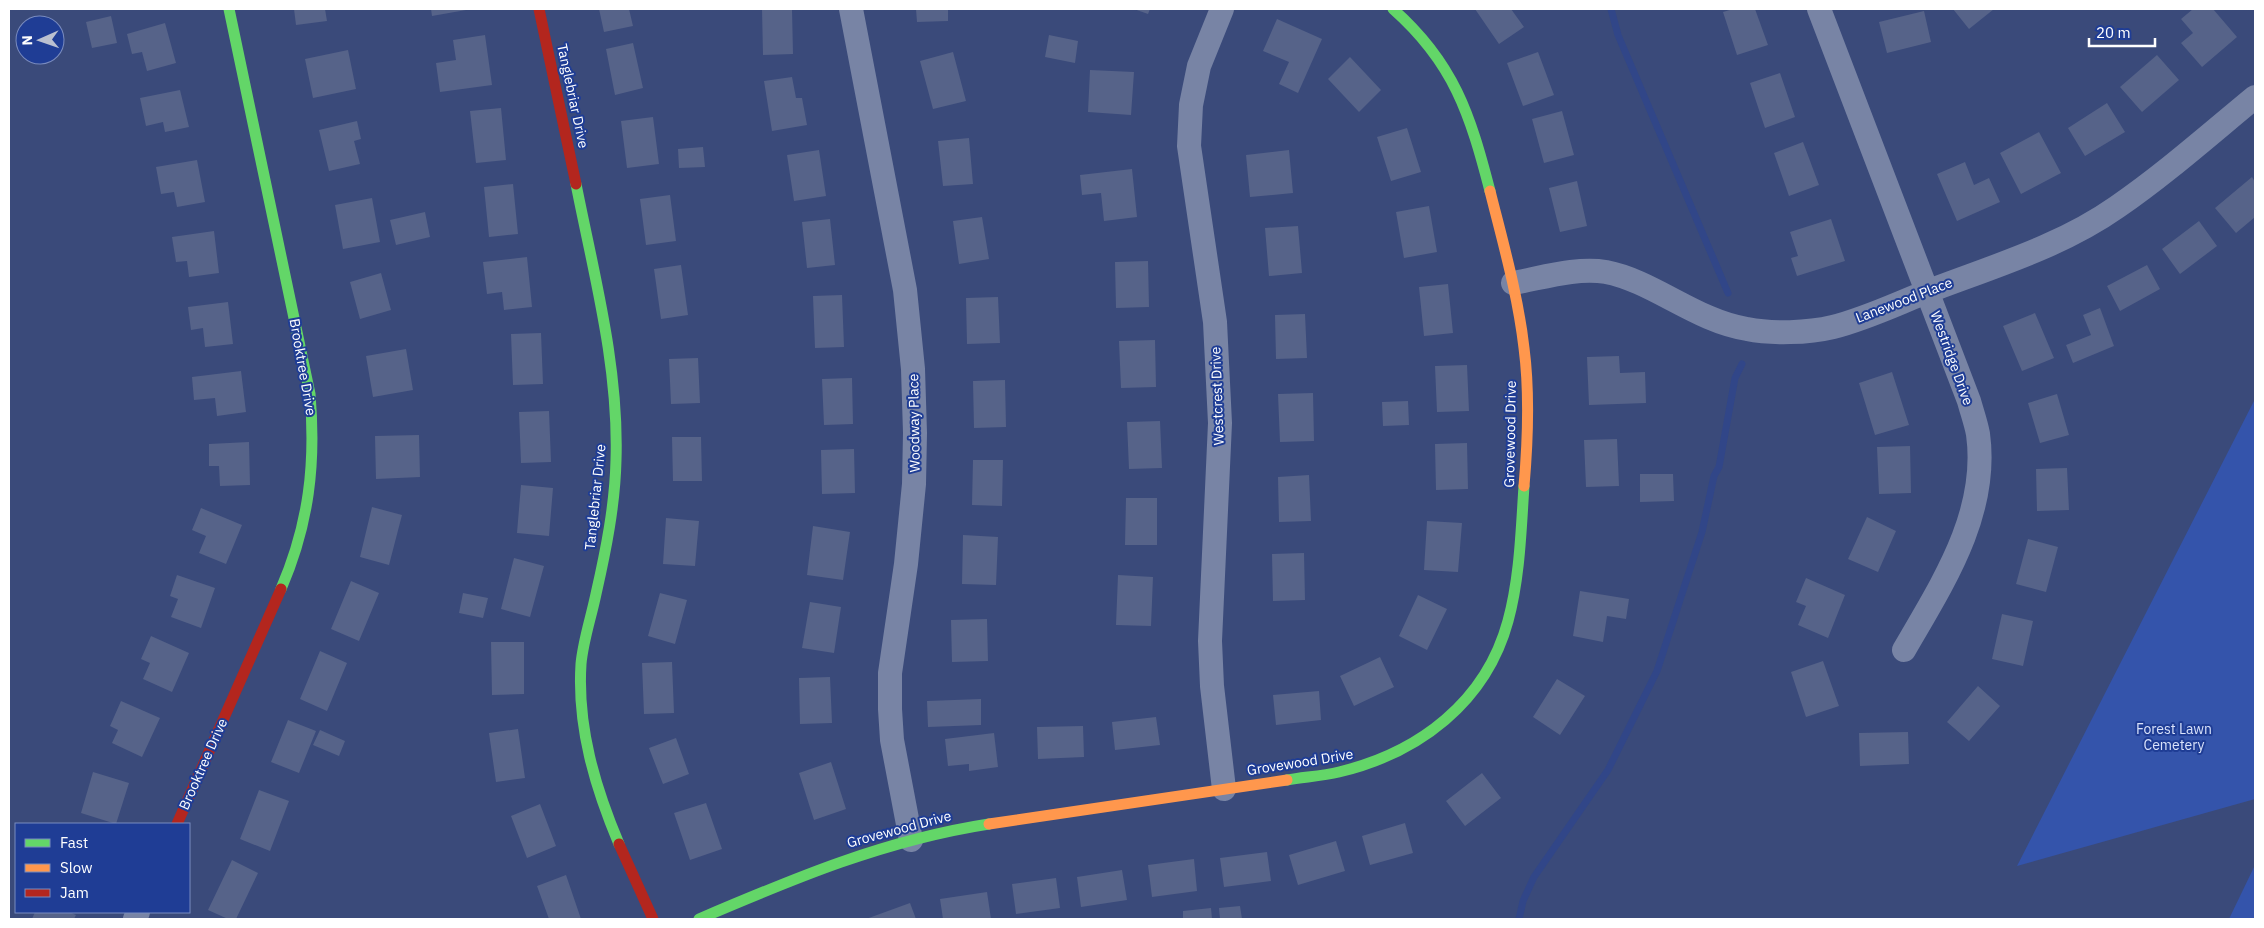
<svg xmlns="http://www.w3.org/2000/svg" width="2264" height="928" viewBox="0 0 2264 928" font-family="'IBM Plex Sans',sans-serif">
	<rect width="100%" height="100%" fill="#3a4a7a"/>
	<path fill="#3454ab" d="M2255,399v400l-238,67z
		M2255,865v54h-26z"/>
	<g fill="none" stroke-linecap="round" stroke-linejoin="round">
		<path stroke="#314688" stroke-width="7" d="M1611,9l7,26 110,258
			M1519,919l4,-18 11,-24 74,-107 49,-99 45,-139 12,-56 5,-9 16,-89 7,-14"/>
	</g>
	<path fill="#566389" d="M294,9h31l2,12 -31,4z
		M431,9h35v1l-34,6z
		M599,9h30l4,17 -29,6z
		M762,9h30l1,45 -30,1z
		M916,9h32v12l-31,1z
		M1134,9h16l-2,5z
		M1475,9h36l13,18 -25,17z
		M1733,9h22l13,36 -31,10 -14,-43z
		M1953,9h41l-25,20z
		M2193,9h20l24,28 -35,30 -21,-24 12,-10 -12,-14z
		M1924,11l7,31 -44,11 -8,-31z
		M111,16l6,27 -25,5 -6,-26z
		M1277,19l45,20 -24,54 -19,-9 10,-22 -26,-11z
		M165,23l11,40 -29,8 -5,-19 -10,2 -5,-20z
		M485,35l7,50 -52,7 -4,-29 20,-3 -3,-20z
		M1049,35l29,6 -3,22 -30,-6z
		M633,43l10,45 -28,7 -9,-46z
		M348,50l8,39 -43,9 -8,-39z
		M953,52l13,49 -33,8 -13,-48z
		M1538,52l16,43 -31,11 -16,-43z
		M2157,55l22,25 -37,32 -22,-25z
		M1350,57l31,33 -22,22 -31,-33z
		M1090,70l44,2 -3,43 -43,-3z
		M1780,73l15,44 -30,11 -15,-45z
		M792,77l4,21h6l5,27 -35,6 -8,-50z
		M180,90l9,37 -24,5 -2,-10 -17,4 -6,-28z
		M2107,103l18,29 -40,24 -17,-28z
		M501,108l5,52 -30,3 -6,-52z
		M1562,111l12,44 -30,8 -12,-44z
		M653,117l6,47 -32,4 -6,-47z
		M357,121l4,18 -7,2 6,23 -31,7 -10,-41z
		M1407,128l14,44 -30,9 -14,-44z
		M2039,132l22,41 -40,21 -21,-41z
		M969,138l4,46 -30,2 -5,-45z
		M1803,142l16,43 -30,11 -15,-43z
		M703,147l2,20 -26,1 -1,-19z
		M819,150l7,46 -32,5 -7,-46z
		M1289,150l4,43 -43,4 -4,-42z
		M197,160l8,42 -28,5 -3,-15 -13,2 -5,-27z
		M1965,162l9,23 15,-7 11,24 -43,19 -20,-47z
		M1132,169l5,48 -33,4 -3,-28 -19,2 -2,-20z
		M2252,177l3,5v35l-19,16 -21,-25z
		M1577,181l10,45 -27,6 -11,-44z
		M513,184l5,50 -29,3 -5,-50z
		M670,195l6,46 -30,4 -6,-46z
		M372,198l8,44 -37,7 -8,-44z
		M1429,206l8,46 -33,6 -8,-46z
		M425,212l5,25 -34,8 -6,-25z
		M982,217l7,42 -30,5 -6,-43z
		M830,219l5,46 -28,3 -5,-46z
		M1831,219l14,42 -48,15 -6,-18 7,-2 -8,-24z
		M2199,221l18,25 -37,28 -18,-25z
		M1298,226l4,47 -33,3 -4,-48z
		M214,231l5,42 -30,4 -2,-16 -11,1 -4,-25z
		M527,257l5,50 -28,3 -2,-18 -15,2 -4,-32z
		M1148,261l1,46 -33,1 -1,-46z
		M681,265l7,50 -27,4 -7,-50z
		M2147,265l13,24 -40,22 -13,-25z
		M381,273l10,37 -31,9 -10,-37z
		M1448,284l5,49 -29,3 -5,-49z
		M842,295l2,52 -29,1 -2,-52z
		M998,297l2,46 -33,1 -1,-46z
		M228,302l5,42 -28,3 -2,-19 -12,2 -3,-23z
		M2100,308l14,38 -41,17 -7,-18 25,-10 -8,-20z
		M2035,313l19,45 -32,13 -19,-45z
		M1305,314l2,44 -31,1 -1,-44z
		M541,333l2,51 -30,1 -2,-51z
		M1155,340l1,47 -35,1 -2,-47z
		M406,349l7,41 -40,7 -7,-41z
		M1619,356l1,17 25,-1 1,31 -57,2 -2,-48z
		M698,358l2,45 -29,1 -2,-45z
		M1467,365l2,46 -32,1 -2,-46z
		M241,371l5,41 -29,4 -2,-18 -21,2 -2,-23z
		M1892,372l17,53 -34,10 -16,-52z
		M852,378l1,46 -29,1 -2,-46z
		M1005,380l1,47 -32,1 -1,-47z
		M1313,393l1,48 -34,1 -2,-48z
		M2057,394l12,41 -29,8 -12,-40z
		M1408,401l1,24 -26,1 -1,-24z
		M549,411l2,51 -30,1 -2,-51z
		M1160,421l2,47 -33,1 -2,-47z
		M419,435l1,42 -44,2 -1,-43z
		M672,437h29l1,44h-29z
		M1617,439l2,47 -33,1 -2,-47z
		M249,442l1,43 -30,1 -1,-20h-10v-22z
		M1467,443l1,46 -32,1 -1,-46z
		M1910,446l1,47 -32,1 -2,-47z
		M854,449l1,44 -33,1 -1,-44z
		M973,460h30l-1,46 -30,-1z
		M2067,468l2,42 -32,1 -1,-42z
		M1640,474h33l1,27 -34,1z
		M1309,475l2,46 -32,1 -1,-45z
		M521,485l32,3 -4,48 -32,-3z
		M1126,498h31v47h-32z
		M372,507l30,8 -13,50 -29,-8z
		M201,508l41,17 -16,39 -27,-11 7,-17 -14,-6z
		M1867,517l29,14 -18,41 -30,-13z
		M666,518l33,3 -4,45 -32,-2z
		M1427,521l35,2 -4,49 -34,-2z
		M813,526l37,6 -7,48 -36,-5z
		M963,535l35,2 -2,48 -34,-1z
		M2028,539l30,8 -12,45 -30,-8z
		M1304,553l1,47 -32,1 -1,-47z
		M514,558l30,8 -14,51 -29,-8z
		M177,575l38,13 -14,40 -30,-11 7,-18 -8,-3z
		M1118,575l35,2 -2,49 -35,-1z
		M1806,578l39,17 -17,43 -30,-13 8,-19 -10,-4z
		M351,581l28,12 -20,48 -28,-12z
		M1580,591l49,8 -3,20 -19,-3 -4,26 -30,-6z
		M463,593l25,5 -5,20 -24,-5z
		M660,593l27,7 -12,44 -27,-8z
		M1418,595l29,14 -20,41 -28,-14z
		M810,602l31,5 -7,46 -32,-5z
		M2002,614l31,7 -10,45 -31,-7z
		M987,619l1,42 -36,1 -1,-42z
		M151,636l38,17 -17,39 -29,-13 7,-16 -9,-4z
		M491,642h33v52l-32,1z
		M320,651l27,12 -20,48 -27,-12z
		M1380,657l14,30 -40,19 -14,-30z
		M1823,661l16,45 -33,11 -15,-45z
		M672,662l2,51 -30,1 -2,-51z
		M830,677l2,46 -32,1 -1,-46z
		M1557,679l28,17 -25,39 -27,-18z
		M1978,686l22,20 -31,35 -22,-19z
		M1319,691l2,29 -45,5 -3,-30z
		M981,699v26l-53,2 -1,-26z
		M121,701l39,17 -18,39 -30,-14 6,-13 -8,-4z
		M1156,717l4,28 -45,5 -3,-28z
		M288,720l28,11 -17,42 -28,-11z
		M1083,726l1,31 -46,2 -1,-32z
		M518,729l7,49 -29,4 -7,-49z
		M320,730l25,11 -6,15 -26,-11z
		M1908,732l1,32 -49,2 -1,-33z
		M994,733l4,34 -29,4v-7l-21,2 -3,-27z
		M676,738l13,36 -26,10 -14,-36z
		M831,762l15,47 -32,11 -15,-47z
		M93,772l36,11 -13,41 -35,-11z
		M1482,773l19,25 -36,28 -19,-25z
		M259,790l30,11 -19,50 -30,-12z
		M706,803l16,46 -32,11 -16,-47z
		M540,804l16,42 -29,12 -16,-42z
		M1405,823l8,30 -43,12 -8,-29z
		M1336,841l9,30 -47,14 -9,-30z
		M1267,852l4,29 -47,6 -4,-29z
		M1194,859l3,32 -45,6 -4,-32z
		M232,860l26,13 -22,46h-8l-20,-9z
		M1122,870l5,30 -46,7 -4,-30z
		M566,875l15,44h-32l-12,-33z
		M1056,878l4,30 -44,6 -4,-30z
		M987,892l4,27h-48l-3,-20z
		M910,903l6,16h-50z
		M1240,906l2,13h-22l-1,-11z
		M1211,908l1,11h-29v-8z
		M35,912h34l7,3 -2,4h-42z"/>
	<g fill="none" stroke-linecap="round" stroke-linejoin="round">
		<path stroke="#7884a5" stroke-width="24" d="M851,9l54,281 8,79 2,64 -1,51 -8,80 -16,109v36l2,31 19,100
			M1222,9l-23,57 -8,39 -2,41 26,176 5,101 -10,218 2,45 12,103
			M1819,9l150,392c3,11 7,22 9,33 11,80 -36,150 -74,216
			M1513,283c29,-5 63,-16 93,-11 47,9 90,49 141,57 25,5 61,4 86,-2 36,-9 69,-26 104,-39 61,-23 126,-43 180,-81 48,-33 93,-73 138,-110
			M135,919l3,-7"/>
		<path stroke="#63d668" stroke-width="11" d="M229,9l81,385c6,70 -1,130 -29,195
			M1393,9c61,54 77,105 97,182
			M576,184c18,91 43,183 40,276 -1,45 -10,90 -20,134 -5,24 -13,47 -15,70 -4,63 14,123 38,180
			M1287,780c17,-3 35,-4 52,-8 80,-19 147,-70 169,-151 12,-44 13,-91 16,-135
			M699,919c96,-41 186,-79 290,-95"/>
		<path stroke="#ff974d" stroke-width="11" d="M1490,191c13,52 28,104 34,157 6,46 4,92 0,138
			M989,824l298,-44"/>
		<path stroke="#b3261e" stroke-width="11" d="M539,9l37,175
			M177,824l104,-235
			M619,844l34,75"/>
	</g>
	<g text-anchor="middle" stroke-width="4" stroke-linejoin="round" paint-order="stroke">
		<g font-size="14" fill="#fff" stroke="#1f3d95">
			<text transform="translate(573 96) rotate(78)" y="5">Tanglebriar Drive</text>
			<text transform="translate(1904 300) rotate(-21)" y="5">Lanewood Place</text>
			<text transform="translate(1952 358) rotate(70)" y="5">Westridge Drive</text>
			<text transform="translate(303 367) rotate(80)" y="5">Brooktree Drive</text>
			<text transform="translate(1217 396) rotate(-92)" y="5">Westcrest Drive</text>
			<text transform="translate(914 423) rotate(-91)" y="5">Woodway Place</text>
			<text transform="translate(1510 434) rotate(-89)" y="5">Grovewood Drive</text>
			<text transform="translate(595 497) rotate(-84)" y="5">Tanglebriar Drive</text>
			<text transform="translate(1300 762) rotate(-9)" y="5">Grovewood Drive</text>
			<text transform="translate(203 764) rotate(-66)" y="5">Brooktree Drive</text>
			<text transform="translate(899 829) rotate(-15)" y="5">Grovewood Drive</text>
		</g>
		<g font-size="14" fill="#d9e2fa" stroke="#1f3d95">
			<text x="2174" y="734">Forest Lawn<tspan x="2174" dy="16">Cemetery</tspan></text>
		</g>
	</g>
	<rect width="2264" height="928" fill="none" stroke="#ffffff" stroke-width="20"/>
	<rect x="15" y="823" width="175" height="90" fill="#1f3d95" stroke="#798bbf"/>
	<rect x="25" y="839" width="25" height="8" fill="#63d668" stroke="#798bbf"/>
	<text x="60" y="848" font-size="15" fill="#ffffff">Fast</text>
	<rect x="25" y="864" width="25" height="8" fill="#ff974d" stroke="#798bbf"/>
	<text x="60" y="873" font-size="15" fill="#ffffff">Slow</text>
	<rect x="25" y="889" width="25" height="8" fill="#b3261e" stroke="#798bbf"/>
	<text x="60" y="898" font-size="15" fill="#ffffff">Jam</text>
	<g transform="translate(40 40) rotate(268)"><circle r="24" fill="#1f3d95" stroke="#798bbf"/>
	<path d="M0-4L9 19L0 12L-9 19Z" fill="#bac0d0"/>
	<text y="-8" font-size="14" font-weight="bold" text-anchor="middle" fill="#ffffff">N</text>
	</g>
	<path d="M2089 38v8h66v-8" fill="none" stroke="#ffffff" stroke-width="2.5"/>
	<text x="2096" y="38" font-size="15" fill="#ffffff" stroke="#1f3d95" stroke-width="4" paint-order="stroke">20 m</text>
</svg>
